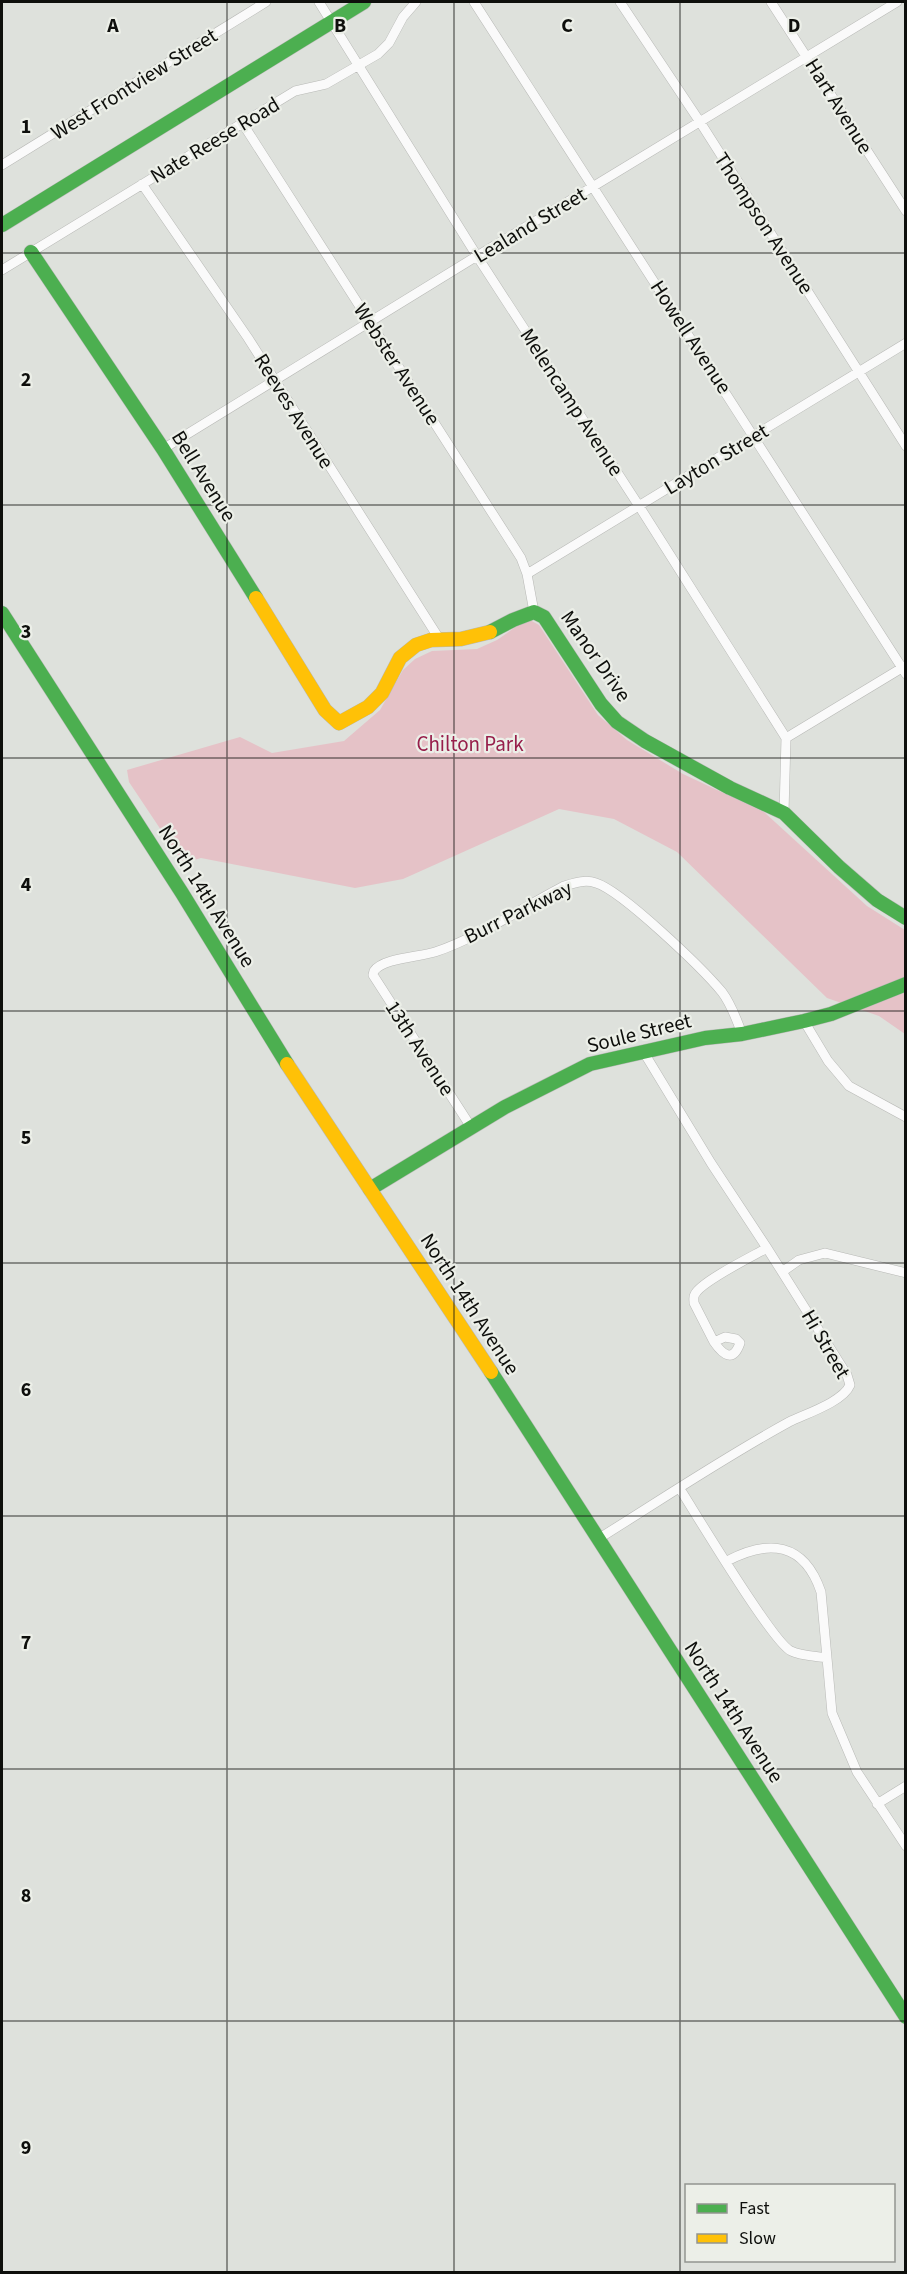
<svg xmlns="http://www.w3.org/2000/svg" width="907" height="2274" viewBox="0 0 907 2274" font-family="'Source Sans 3',sans-serif">
	<rect width="100%" height="100%" fill="#dee1dc"/>
	<path fill="#e5c2c7" d="M530,620l9,5 59,90 29,25 56,34 81,38 103,94 38,24v104l-26,-18 -52,-18 -150,-146 -63,-33 -55,-10 -156,70 -48,9 -154,-30 -18,5 -54,-81 -2,-12 113,-33 32,16 72,-12 36,-31 23,-40 12,-11 17,-8 45,-2 20,-9 23,-16z"/>
	<g fill="none" stroke-linecap="round" stroke-linejoin="round">
		<defs>
			<path id="street" d="M319,2l158,254 162,250 147,232 -2,75
				M474,2l432,672
				M620,2l80,120 206,324
				M771,2l135,209
				M243,124l278,434 6,16 7,38
				M2,165l264,-163
				M142,184l106,154 192,302
				M2,270l293,-179 31,-7 52,-30 11,-11 14,-26 13,-15
				M163,449l314,-193 117,-70 303,-184
				M527,574l379,-231
				M786,738l119,-72
				M804,1021l24,40 21,25 57,31
				M471,1127l-98,-152 1,-4c9,-13 45,-14 61,-19 42,-14 89,-45 129,-66 10,-3 21,-7 32,-3 26,8 106,85 126,109 9,12 15,28 20,42
				M782,1272l17,-12 26,-7 81,20
				M725,1337l11,2 4,4c-7,20 -17,12 -26,-1z
				M714,1342l-20,-39c0,-4 -1,-6 1,-9 7,-13 58,-38 72,-46
				M680,1489c16,25 93,154 111,162 10,5 25,5 36,7
				M598,1539c63,-39 125,-81 191,-117 16,-8 54,-20 61,-37l-3,-10 -80,-127 -56,-85 -68,-112
				M727,1561c42,-22 77,-19 94,31l11,121 25,59 49,74
				M877,1804l29,-18"/>
			<path id="fast" d="M2,225l362,-223
				M31,252l132,197 93,149
				M2,613l180,280 105,171
				M490,632l23,-12 21,-8 10,5 57,87 16,18 28,19 85,47 54,25 55,54 38,33 29,18
				M370,1189l135,-82 85,-43 115,-26 37,-4 62,-13 27,-7 75,-30
				M491,1372l415,645"/>
			<path id="slow" d="M256,598l69,112 14,13 29,-16 14,-14 18,-35 16,-13 15,-5 30,-1 29,-7
				M287,1064l204,308"/>
		</defs>
		<use href="#street" stroke="#b8b9b6" stroke-width="10"/>
		<use href="#fast" stroke="#b8b9b6" stroke-width="15"/>
		<use href="#slow" stroke="#b8b9b6" stroke-width="15"/>
		<use href="#street" stroke="#fafafa" stroke-width="9"/>
		<use href="#fast" stroke="#4caf50" stroke-width="14"/>
		<use href="#slow" stroke="#ffc107" stroke-width="14"/>
	</g>
	<path fill="none" stroke="#0e0f0c" stroke-width="1.5" stroke-opacity="0.55" d="M227,2v2270M454,2v2270M680,2v2270M2,253h904M2,505h904M2,758h904M2,1011h904M2,1263h904M2,1516h904M2,1769h904M2,2021h904"/>
	<g text-anchor="middle" stroke-width="4.5" stroke-linejoin="round" paint-order="stroke">
		<g font-size="21" fill="#0e0f0c" stroke="#ecefe8">
			<text transform="translate(134 84) rotate(-32)" y="7">West Frontview Street</text>
			<text transform="translate(839 106) rotate(58)" y="7">Hart Avenue</text>
			<text transform="translate(215 140) rotate(-31)" y="7">Nate Reese Road</text>
			<text transform="translate(764 223) rotate(57)" y="7">Thompson Avenue</text>
			<text transform="translate(530 225) rotate(-31)" y="7">Lealand Street</text>
			<text transform="translate(691 337) rotate(57)" y="7">Howell Avenue</text>
			<text transform="translate(397 364) rotate(57)" y="7">Webster Avenue</text>
			<text transform="translate(572 402) rotate(57)" y="7">Melencamp Avenue</text>
			<text transform="translate(294 411) rotate(58)" y="7">Reeves Avenue</text>
			<text transform="translate(716 459) rotate(-31)" y="7">Layton Street</text>
			<text transform="translate(204 476) rotate(58)" y="7">Bell Avenue</text>
			<text transform="translate(596 656) rotate(55)" y="7">Manor Drive</text>
			<text transform="translate(207 896) rotate(58)" y="7">North 14th Avenue</text>
			<text transform="translate(518 912) rotate(-26)" y="7">Burr Parkway</text>
			<text transform="translate(639 1033) rotate(-14)" y="7">Soule Street</text>
			<text transform="translate(420 1048) rotate(57)" y="7">13th Avenue</text>
			<text transform="translate(470 1304) rotate(57)" y="7">North 14th Avenue</text>
			<text transform="translate(826 1344) rotate(60)" y="7">Hi Street</text>
			<text transform="translate(734 1712) rotate(57)" y="7">North 14th Avenue</text>
		</g>
		<g font-size="21" fill="#971f4b" stroke="#ecefe8">
			<text x="470" y="751">Chilton Park</text>
		</g>
	</g>
	<g font-size="20" text-anchor="middle" font-weight="bold" fill="#0e0f0c" stroke="#ecefe8" stroke-width="4.5" stroke-linejoin="round" paint-order="stroke">
		<text x="113" y="32">A</text>
		<text x="340" y="32">B</text>
		<text x="567" y="32">C</text>
		<text x="794" y="32">D</text>
		<text x="26" y="133">1</text>
		<text x="26" y="386">2</text>
		<text x="26" y="638">3</text>
		<text x="26" y="891">4</text>
		<text x="26" y="1144">5</text>
		<text x="26" y="1396">6</text>
		<text x="26" y="1649">7</text>
		<text x="26" y="1902">8</text>
		<text x="26" y="2154">9</text>
	</g>
	<rect width="907" height="2274" fill="none" stroke="#0e0f0c" stroke-width="6"/>
	<rect x="685" y="2184" width="210" height="78" fill="#ecefe8" stroke="#939590" stroke-width="1.5"/>
	<rect x="697" y="2204" width="30" height="9" fill="#4caf50" stroke="#939590" stroke-width="1.5"/>
	<text x="739" y="2214" font-size="18" fill="#0e0f0c">Fast</text>
	<rect x="697" y="2234" width="30" height="9" fill="#ffc107" stroke="#939590" stroke-width="1.5"/>
	<text x="739" y="2244" font-size="18" fill="#0e0f0c">Slow</text>
</svg>
